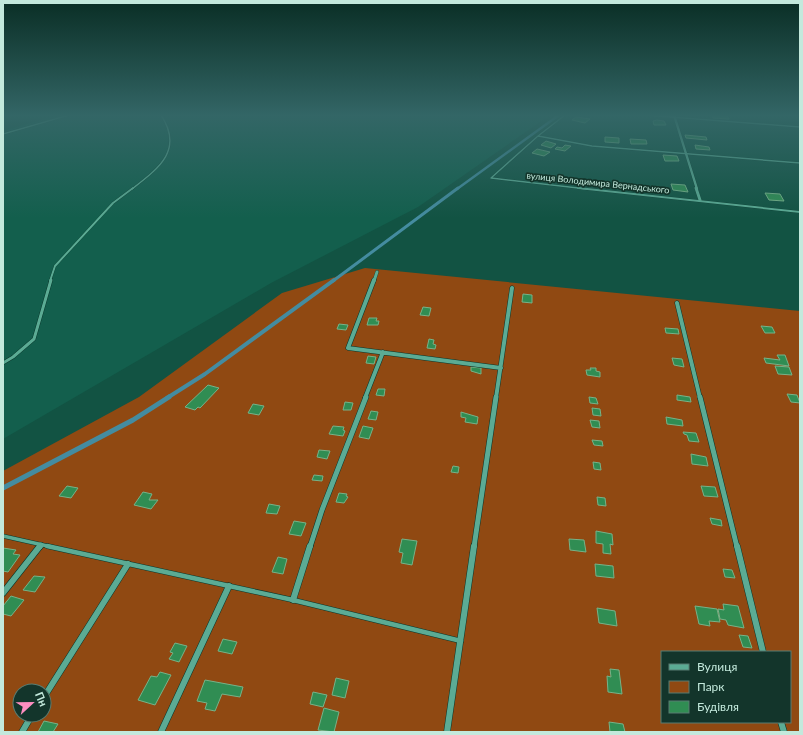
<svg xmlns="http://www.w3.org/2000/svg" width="803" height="735" viewBox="0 0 803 735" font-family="Lato,sans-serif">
	<rect width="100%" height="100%" fill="#125343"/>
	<path fill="#135f4d" d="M57,115h493l-132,92 -147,76 -268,156v-308z"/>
	<path fill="#904912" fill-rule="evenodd" d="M365,268l435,43v421h-797v-261l136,-74 143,-104zM662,652h128v70h-128zM20,691h24v24h-24z"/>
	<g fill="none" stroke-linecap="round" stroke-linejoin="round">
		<path stroke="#448ca0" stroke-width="2.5" d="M457,189l102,-74"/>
		<path stroke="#448ca0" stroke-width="3" d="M333,281l125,-93"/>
		<path stroke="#448ca0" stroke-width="4" d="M167,398l38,-24 129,-94"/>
		<path stroke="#448ca0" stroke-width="5" d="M3,488l130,-68 36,-23"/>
	</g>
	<path fill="#308d53" stroke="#77b288" d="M712,115h15l2,4 -16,-1z
		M576,117l14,2 -5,4 -13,-3z
		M657,120l7,1 2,4h-12l-1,-4z
		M685,135l21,2 1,3 -21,-2z
		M605,137l14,1v5l-14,-1z
		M630,139l16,1 1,4h-16z
		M546,141l10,3 -5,4 -10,-3z
		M565,145l6,1 -6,5 -10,-2 2,-2 5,1z
		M695,145l14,2 1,3 -14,-1z
		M537,149l13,3 -6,4 -12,-3z
		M663,155l14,1 2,5h-14z
		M671,184l14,1 3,7 -15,-2z
		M765,193l15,1 4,7 -15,-1z
		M523,294l9,1v8l-10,-1z
		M423,307l8,1 -2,8 -9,-1z
		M369,318h8l-1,3h3l-1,4h-11z
		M339,324l9,1 -2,5 -9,-1z
		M761,326l11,1 3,6h-10z
		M665,328l13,1 1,5 -13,-1z
		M429,339l5,1 -1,4 3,1 -1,4 -8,-1z
		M777,355h8l4,11 -23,-3 -2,-5 16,2z
		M368,356l8,1 -2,7 -8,-1z
		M672,358l10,1 2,8 -10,-2z
		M775,366l14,1 3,8 -14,-1z
		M471,367l10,1v6l-10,-3z
		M590,368h6v3l4,1v5l-13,-2 -1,-5h5z
		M208,385l11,3 -19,20 -2,-1 -3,3 -10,-3z
		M378,389h7l-1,7 -8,-1z
		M787,394l10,1 3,8 -9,-1z
		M677,395l13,2 1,5 -14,-2z
		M589,397l7,1 2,6 -8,-1z
		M345,402l8,1 -2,7h-8z
		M253,404l11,2 -5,9 -11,-2z
		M592,408l8,1 1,7 -8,-1z
		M371,411l7,1 -2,8 -8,-1z
		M461,412l17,5 -1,7 -12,-2 1,-4 -5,-1z
		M666,417l16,3 1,6 -16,-2z
		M590,420l9,1 1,7 -8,-1z
		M333,426l11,1 -1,3 2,1 -2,5 -14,-2z
		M363,426l10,2 -4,11 -10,-2z
		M683,432l13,1 3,9 -10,-1 -2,-6 -3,-1z
		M592,440l10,1 1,5 -9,-1z
		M319,450l11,1 -3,8 -10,-2z
		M691,454l15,3 2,9 -16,-2z
		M593,462l7,1 1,7 -7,-1z
		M453,466l6,1 -1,6 -7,-1z
		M314,475l9,1 -1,5 -10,-1z
		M67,486l11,2 -7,10 -12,-2z
		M701,486l14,1 3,10 -14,-1z
		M143,492l9,2 -3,6h9l-7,9 -17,-4z
		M339,493l8,1 -1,2 2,1 -4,6 -8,-1z
		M597,497l8,1 1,8 -8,-1z
		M269,504l11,2 -3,8 -11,-1z
		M710,518l11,2 1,6 -10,-2z
		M294,521l12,2 -5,13 -12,-2z
		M596,531l16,3 1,11 -3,-1 1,10 -8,-1v-9l-7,-1z
		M402,539l15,2 -5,24 -11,-2 2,-10 -4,-1z
		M569,539l15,1 2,12 -16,-2z
		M3,548l13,2 -3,4 7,1 -12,17 -5,-1z
		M278,557l9,2 -4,15 -11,-2z
		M595,564l18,2 1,12 -18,-2z
		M723,569l9,1 3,8 -10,-1z
		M34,576l11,1 -10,15 -12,-2z
		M11,596l13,4 -13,16 -8,-2v-8z
		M723,604l15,2 6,22 -16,-3 -2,-5 -6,-1 -2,-10 6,1z
		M695,606l22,3 3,13 -11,-1 1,5 -11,-2z
		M597,608l18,3 2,15 -18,-3z
		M739,635l9,1 4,12 -9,-1z
		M223,639l14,3 -5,12 -14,-3z
		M175,643l12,3 -8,16 -10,-3 4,-6 -3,-1z
		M610,669l9,1 3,24 -14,-2 -1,-16 4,1z
		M160,672l11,3 -16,30 -17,-5 13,-24 6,1z
		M336,678l13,3 -4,17 -13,-3z
		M205,680l38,7 -3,10 -18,-3 -7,17 -10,-2 2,-6 -10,-2z
		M313,692l14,3 -4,12 -13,-3z
		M324,708l15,4 -5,20 -16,-2z
		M44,721l14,3 -5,8h-15z
		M609,722l14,2 2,8h-15z"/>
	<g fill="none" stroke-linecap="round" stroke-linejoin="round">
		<defs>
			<path id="lane-far4" d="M565,115l-27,21 -47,42 96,11
				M645,115l155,12
				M3,134l66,-19
				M538,136l54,10 208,17
				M132,189c27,-21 52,-39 29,-74"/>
			<path id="lane-far3" d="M578,188l222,24
				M50,281l5,-15 58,-63 20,-15"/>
			<path id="lane-far2" d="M3,363l10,-6 21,-18 17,-59"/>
			<path id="lane-far1" d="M3,536l49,11"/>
			<path id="lane" d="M47,546l246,54 168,41"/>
			<path id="street-far4" d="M674,115l23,74"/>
			<path id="street-far3" d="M696,188l4,12
				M374,281l3,-9"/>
			<path id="street-far2" d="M374,280l-26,68 153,20
				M677,303l23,95
				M365,398l18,-46
				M496,398l16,-110"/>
			<path id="street-far1" d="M700,397l37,150
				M40,547l1,-2
				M310,547l12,-37 44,-113
				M474,547l22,-150"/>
			<path id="street" d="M737,546l26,106
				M3,593l37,-47
				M293,600l17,-54
				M44,697l84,-133
				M781,722l3,10
				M22,732l10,-17
				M161,732l68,-146
				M447,732l27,-186"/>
		</defs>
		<use href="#lane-far4" stroke="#08362b" stroke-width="2"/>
		<use href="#lane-far3" stroke="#08362b" stroke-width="2.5"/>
		<use href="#lane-far2" stroke="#08362b" stroke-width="4"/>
		<use href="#lane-far1" stroke="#08362b" stroke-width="4.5"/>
		<use href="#lane" stroke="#08362b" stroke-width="5.5"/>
		<use href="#street-far4" stroke="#08362b" stroke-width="3"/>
		<use href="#street-far3" stroke="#08362b" stroke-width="3.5"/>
		<use href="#street-far2" stroke="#08362b" stroke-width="5"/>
		<use href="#street-far1" stroke="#08362b" stroke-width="6"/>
		<use href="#street" stroke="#08362b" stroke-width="7"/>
		<use href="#lane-far4" stroke="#5bab94" stroke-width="1.5"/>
		<use href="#lane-far3" stroke="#5bab94" stroke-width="2"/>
		<use href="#lane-far2" stroke="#5bab94" stroke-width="3"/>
		<use href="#lane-far1" stroke="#5bab94" stroke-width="3.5"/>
		<use href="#lane" stroke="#5bab94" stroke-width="4.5"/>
		<use href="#street-far4" stroke="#5bab94" stroke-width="2.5"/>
		<use href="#street-far3" stroke="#5bab94" stroke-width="3"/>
		<use href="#street-far2" stroke="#5bab94" stroke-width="4"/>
		<use href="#street-far1" stroke="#5bab94" stroke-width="5"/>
		<use href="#street" stroke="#5bab94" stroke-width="6"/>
	</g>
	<linearGradient id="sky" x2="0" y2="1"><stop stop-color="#0a2e25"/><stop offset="0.53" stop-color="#366"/><stop offset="1" stop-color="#366" stop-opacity="0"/></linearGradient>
	<rect width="803" height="218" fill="url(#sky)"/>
	<g text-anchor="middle" stroke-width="3.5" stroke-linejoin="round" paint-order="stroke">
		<g font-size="9" fill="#c3e9dc" stroke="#13352b">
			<text transform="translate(598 183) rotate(6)" y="3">вулиця Володимира Вернадського</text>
		</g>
	</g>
	<rect width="803" height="735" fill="none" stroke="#c3e9dc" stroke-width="8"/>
	<rect x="661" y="651" width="130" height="72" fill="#13352b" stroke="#597d72"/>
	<rect x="669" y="664" width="20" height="6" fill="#5bab94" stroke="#597d72"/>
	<text x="697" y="671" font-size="12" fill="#c3e9dc">Вулиця</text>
	<rect x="669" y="681" width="20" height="12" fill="#904912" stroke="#597d72"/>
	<text x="697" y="691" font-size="12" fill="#c3e9dc">Парк</text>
	<rect x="669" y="701" width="20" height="12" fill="#308d53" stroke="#597d72"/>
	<text x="697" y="711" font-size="12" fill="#c3e9dc">Будівля</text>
	<g transform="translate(32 703) rotate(68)"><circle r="19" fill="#13352b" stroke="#597d72"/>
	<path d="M0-3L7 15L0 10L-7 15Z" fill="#fd8ec0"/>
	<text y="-6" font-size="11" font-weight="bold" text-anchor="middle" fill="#c3e9dc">Пн</text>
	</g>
</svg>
